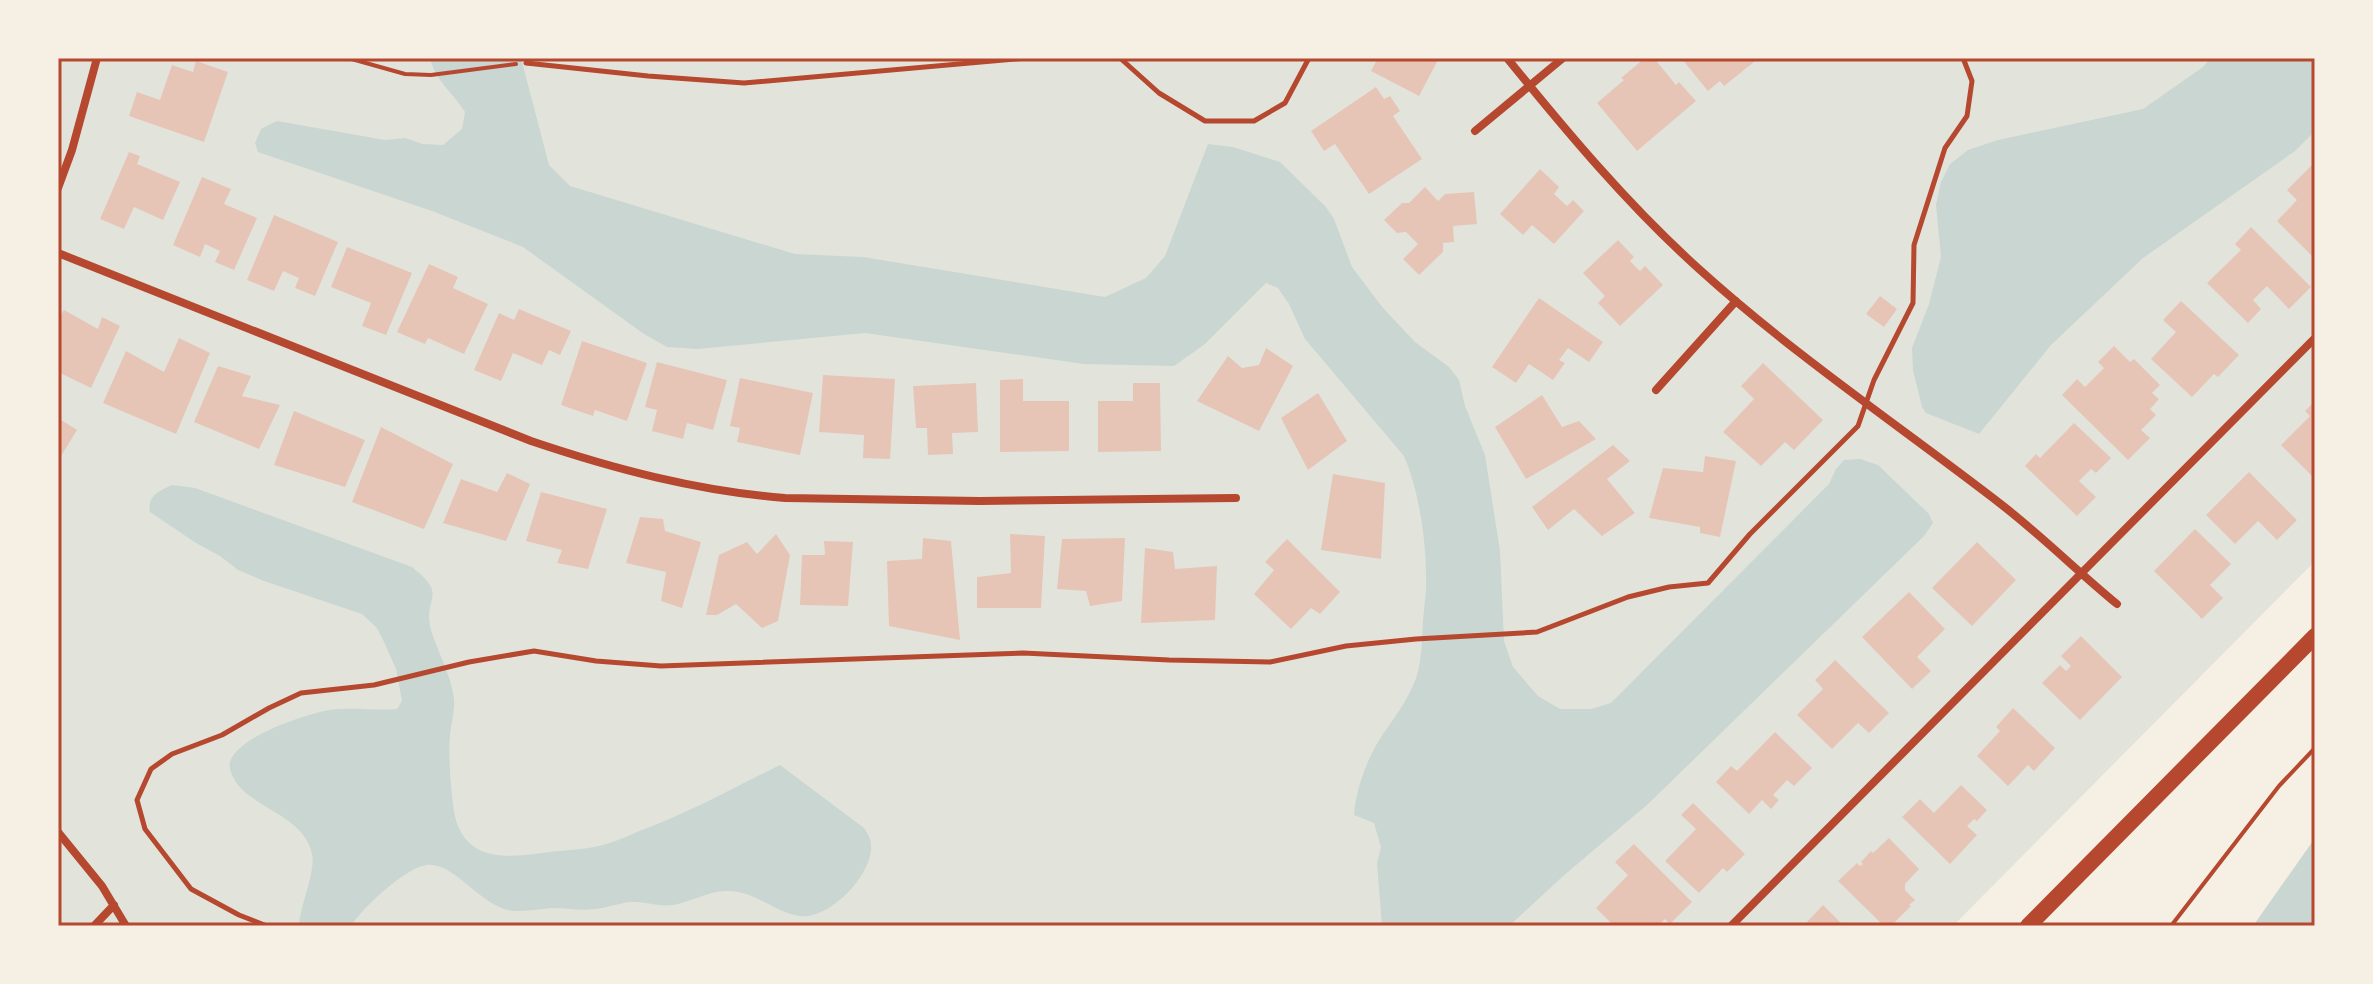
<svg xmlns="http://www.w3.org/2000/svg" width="2373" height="984" viewBox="0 0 2373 984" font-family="Overpass,sans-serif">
	<rect width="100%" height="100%" fill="#f6efe4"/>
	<path fill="#e2e4dc" d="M58,58h2257v503l-362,365h-1895z"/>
	<path fill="#c9d6d2" d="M430,58h91l28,107 21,21 225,68 68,3 242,40 41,-19 19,-22 43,-112 25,3 47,15 46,45 8,12 18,48 31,41 32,34 34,25 10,13 6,26 20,49 15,96 4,90 9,26 25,29 22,13h31l20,-6 218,-219 7,-15 8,-9 16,-1 18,6 51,49 4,9 -9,13 -276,268 -86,73 -53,49h-127l-5,-63 4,-16 -7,-24 -20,-8c2,-27 14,-59 29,-81 12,-17 24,-33 32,-53 7,-18 7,-42 8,-61 1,-14 4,-29 3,-43 0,-38 -7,-86 -22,-121l-99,-117 -16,-35 -11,-16 -12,-5 -61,61 -31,22 -90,-2 -219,-31 -167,16 -31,-2 -23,-13 -121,-87 -91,-36 -174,-59 -3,-9 6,-14 16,-8 108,19 20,-2 18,6 20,1 19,-16 3,-17c-12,-19 -30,-32 -35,-54z
		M2211,58h104v73l-20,20 -152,107 -92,87 -72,89 -53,-21 -4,-6 -9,-37 -1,-22 17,-44 12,-47 -5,-52 5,-23 9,-18 18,-14 30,-10 145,-31 60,-42z
		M172,485l23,3 217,79c38,30 10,29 19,63 7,23 20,45 23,69 1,12 -3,24 -4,36 -2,18 1,75 8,91 15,36 53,31 84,27 20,-3 42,-3 61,-8 11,-3 23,-8 34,-13 49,-18 96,-44 143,-67l84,63c2,4 5,7 6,11 9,30 -39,81 -70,77 -25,-3 -47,-27 -74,-25 -18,0 -35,11 -53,14 -14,2 -28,-4 -42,-3 -13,1 -24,6 -36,7 -14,2 -29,-1 -43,-1 -12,1 -24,3 -36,3 -35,-1 -60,-50 -90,-46 -22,4 -64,43 -75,61h-52c1,-20 17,-55 13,-72 -7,-36 -53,-44 -74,-69 -4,-5 -10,-16 -8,-23 8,-26 76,-48 100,-52 22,-3 45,1 67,-1l5,-8 -6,-32 -11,-25 -8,-16 -15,-14 -98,-33 -26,-11 -18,-14 -24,-13 -46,-31c-3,-16 9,-21 22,-27z
		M2315,838v88h-62z"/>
	<path fill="#e6c5b7" d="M1378,58h61l-20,38 -48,-25z
		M1645,58h9l22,27 3,-3 17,19 -59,50 -40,-48 27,-23 -3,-2z
		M1681,58h78l-35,28 -4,-5 -12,10z
		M196,61l32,11 -24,70 -75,-26 8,-24 23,8 12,-35 21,7z
		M1376,87l8,12 6,-3 10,15 -7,5 29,43 -53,35 -34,-50 -11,7 -13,-20z
		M129,152l11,4 -3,8 43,18 -17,38 -29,-13 -10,22 -24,-10z
		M2313,164l2,2v93l-38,-38 20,-21 -10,-10z
		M1540,169l19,18 -5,7 13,12 6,-6 11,11 -30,33 -22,-19 -9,10 -23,-21z
		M202,177l29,12 -7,15 33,14 -23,52 -19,-8 5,-11 -15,-7 -5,13 -27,-12z
		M1425,187l13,14 7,-7 29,-2 3,32 -24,2 1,16 -11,1v9l-24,23 -16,-16 15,-15 -12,-12 -9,1 -13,-13 18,-17h7z
		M274,215l64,27 -23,54 -20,-8 4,-10 -16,-7 -9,20 -27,-11z
		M2251,227l60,60 -22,22 -22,-23 -14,14 8,9 -13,14 -41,-40 34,-33 -6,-6z
		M1618,240l16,17 -4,4 10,10 5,-5 18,19 -43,41 -22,-23 7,-7 -22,-23z
		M347,247l65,26 -26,62 -24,-9 9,-23 -40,-16z
		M429,264l29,13 -5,11 35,16 -24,50 -36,-16 -3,6 -28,-12z
		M1880,296l17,13 -13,18 -18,-13z
		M1539,298l64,44 -14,20 -21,-14 -9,12 6,3 -12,17 -24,-16 -13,19 -24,-16z
		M2181,301l58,54 -21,22 -4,-3 -22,23 -41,-38 25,-27 -13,-12z
		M519,309l52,22 -11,24 -11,-5 -7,15 -29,-12 -12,28 -27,-11 25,-57 15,7z
		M64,310l34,19 4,-12 18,9 -29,62 -33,-16v-53z
		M179,338l31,15 -34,81 -73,-31 23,-52 38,21z
		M582,341l65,22 -20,58 -32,-11 -2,6 -32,-11z
		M2114,346l16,16 4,-3 26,26 -8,8 7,6 -9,10 6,6 -15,15 9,8 -22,22 -66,-65 15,-16 8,8 19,-19 -6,-6z
		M1266,348l27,18 -34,65 -62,-30 31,-45 14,12 17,-3z
		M657,362l70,18 -14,50 -26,-7 -4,16 -31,-8 5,-21 -12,-3z
		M1763,363l60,57 -29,30 -9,-8 -24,24 -38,-34 31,-33 -13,-13z
		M218,366l33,10 -9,20 38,9 -21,44 -65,-27z
		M823,375l72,4 -5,80 -27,-1 1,-23 -45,-3z
		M740,378l73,15 -13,62 -63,-13 3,-14 -10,-2z
		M1023,379v22h46v50l-69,1v-72z
		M976,383l2,49 -26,1 1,21 -25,1 -1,-27h-11l-3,-42z
		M1133,383h27l1,68 -63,1v-51h35z
		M1318,393l29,48 -39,29 -27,-52z
		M1542,395l20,32 17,-6 17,18 -70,40 -31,-52z
		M2315,401v78l-34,-34 29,-29 -5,-5z
		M294,411l71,29 -20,47 -71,-22z
		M58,418l19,12 -19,31z
		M2074,423l37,35 -15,15 -5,-4 -12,12 17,16 -19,19 -52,-50 11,-12 4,4z
		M381,427l72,37 -29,65 -72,-27z
		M1613,445l17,16 -23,18 28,34 -33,23 -28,-27 -26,21 -16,-23z
		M1705,456l31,5 -16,76 -20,-4v-6l-51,-9 14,-50 40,4z
		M2249,472l48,48 -20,20 -19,-19 -23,23 -29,-29z
		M507,473l23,11 -24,57 -63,-18 18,-44 36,13z
		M1333,474l52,9 -4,76 -60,-9z
		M541,492l66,17 -19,60 -31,-6 5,-13 -36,-9z
		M640,517l23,2 2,12 36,11 -19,66 -21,-7 5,-29 -40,-9z
		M2195,529l36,35 -21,21 13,13 -21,21 -48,-48z
		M776,534l14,21 -12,66 -16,7 -26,-24 -19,11h-11l13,-60 28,-13 10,12z
		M1010,534l35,2 -4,72h-64v-31l34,-4z
		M923,538l28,3 9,99 -71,-14 -2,-65 35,-2z
		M1125,538l-3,63 -32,5 -4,-15 -29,-2 5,-50z
		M1287,539l53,53 -20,22 -9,-6 -20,21 -37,-35 20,-24 -9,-8z
		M824,541l29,1 -5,64 -48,-1 2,-50h23z
		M1977,542l39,38 -44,46 -40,-38z
		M1145,548l28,4 2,17 42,-3 -2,54 -74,3z
		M1909,592l36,37 -28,28 14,14 -19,18 -50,-52z
		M2081,636l41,41 -42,43 -38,-37 18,-18 6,6 5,-5 -10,-10z
		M1835,660l54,53 -20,20 -11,-10 -26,26 -35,-34 26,-26 -8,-9z
		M2013,708l42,40 -21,23 -6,-6 -20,21 -31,-30 23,-25 -4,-4z
		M1775,732l37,36 -18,18 -7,-6 -14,15 6,5 -8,9 -9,-9 -13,14 -33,-32 15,-16 6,5z
		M1961,785l26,25 -10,11 -3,-2 -7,7 10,9 -27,29 -48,-47 18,-18 14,14z
		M1693,803l52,51 -18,18 -4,-4 -24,25 -34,-32 31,-32 -15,-14z
		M1889,838l30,31 -14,15v6l10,10 -6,5 2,1 -20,20h-7l-46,-45 19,-18 3,3 3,-2 -2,-2 10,-11 2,2z
		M1634,844l58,58 -22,22 -5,-5 -7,7h-44l-18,-18 32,-33 -13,-13z
		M1823,905l21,21h-33l-4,-4z"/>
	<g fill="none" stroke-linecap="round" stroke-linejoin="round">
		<path stroke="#b5482f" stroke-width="4" d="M348,58l57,16 26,1 85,-11
			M2171,926l108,-140 36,-38"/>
		<path stroke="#b5482f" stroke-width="5" d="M1120,58l39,35 46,28h49l31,-18 24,-45
			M526,63l122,13 96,7 282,-25
			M267,926l-28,-11 -48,-26 -46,-60 -8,-29 14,-31 21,-15 50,-19 47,-27 32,-15 73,-8 95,-23 65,-11 62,10 65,5 362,-13 146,7 101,2 76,-16 70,-7 121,-7 91,-35 41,-10 39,-4 42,-49 108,-108 16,-46 39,-77 1,-58 31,-97 22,-32 5,-35 -9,-23"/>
		<path stroke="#b5482f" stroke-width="8" d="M1507,58c60,74 121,147 192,211 95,86 202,158 303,236 40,31 76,67 115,99
			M1475,131l88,-73
			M58,188l14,-38 25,-92
			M58,253l473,188c83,28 166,50 254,57l195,3 256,-3
			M1656,390l80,-89
			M58,832l44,54 24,40
			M94,926l20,-21
			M1731,926l584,-588"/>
		<path stroke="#b5482f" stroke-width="16" d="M2028,926l287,-290"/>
	</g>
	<rect width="2373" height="984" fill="none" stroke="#f6efe4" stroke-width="120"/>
	<rect x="60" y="60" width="2253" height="864" fill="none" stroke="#b5482f" stroke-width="3"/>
</svg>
